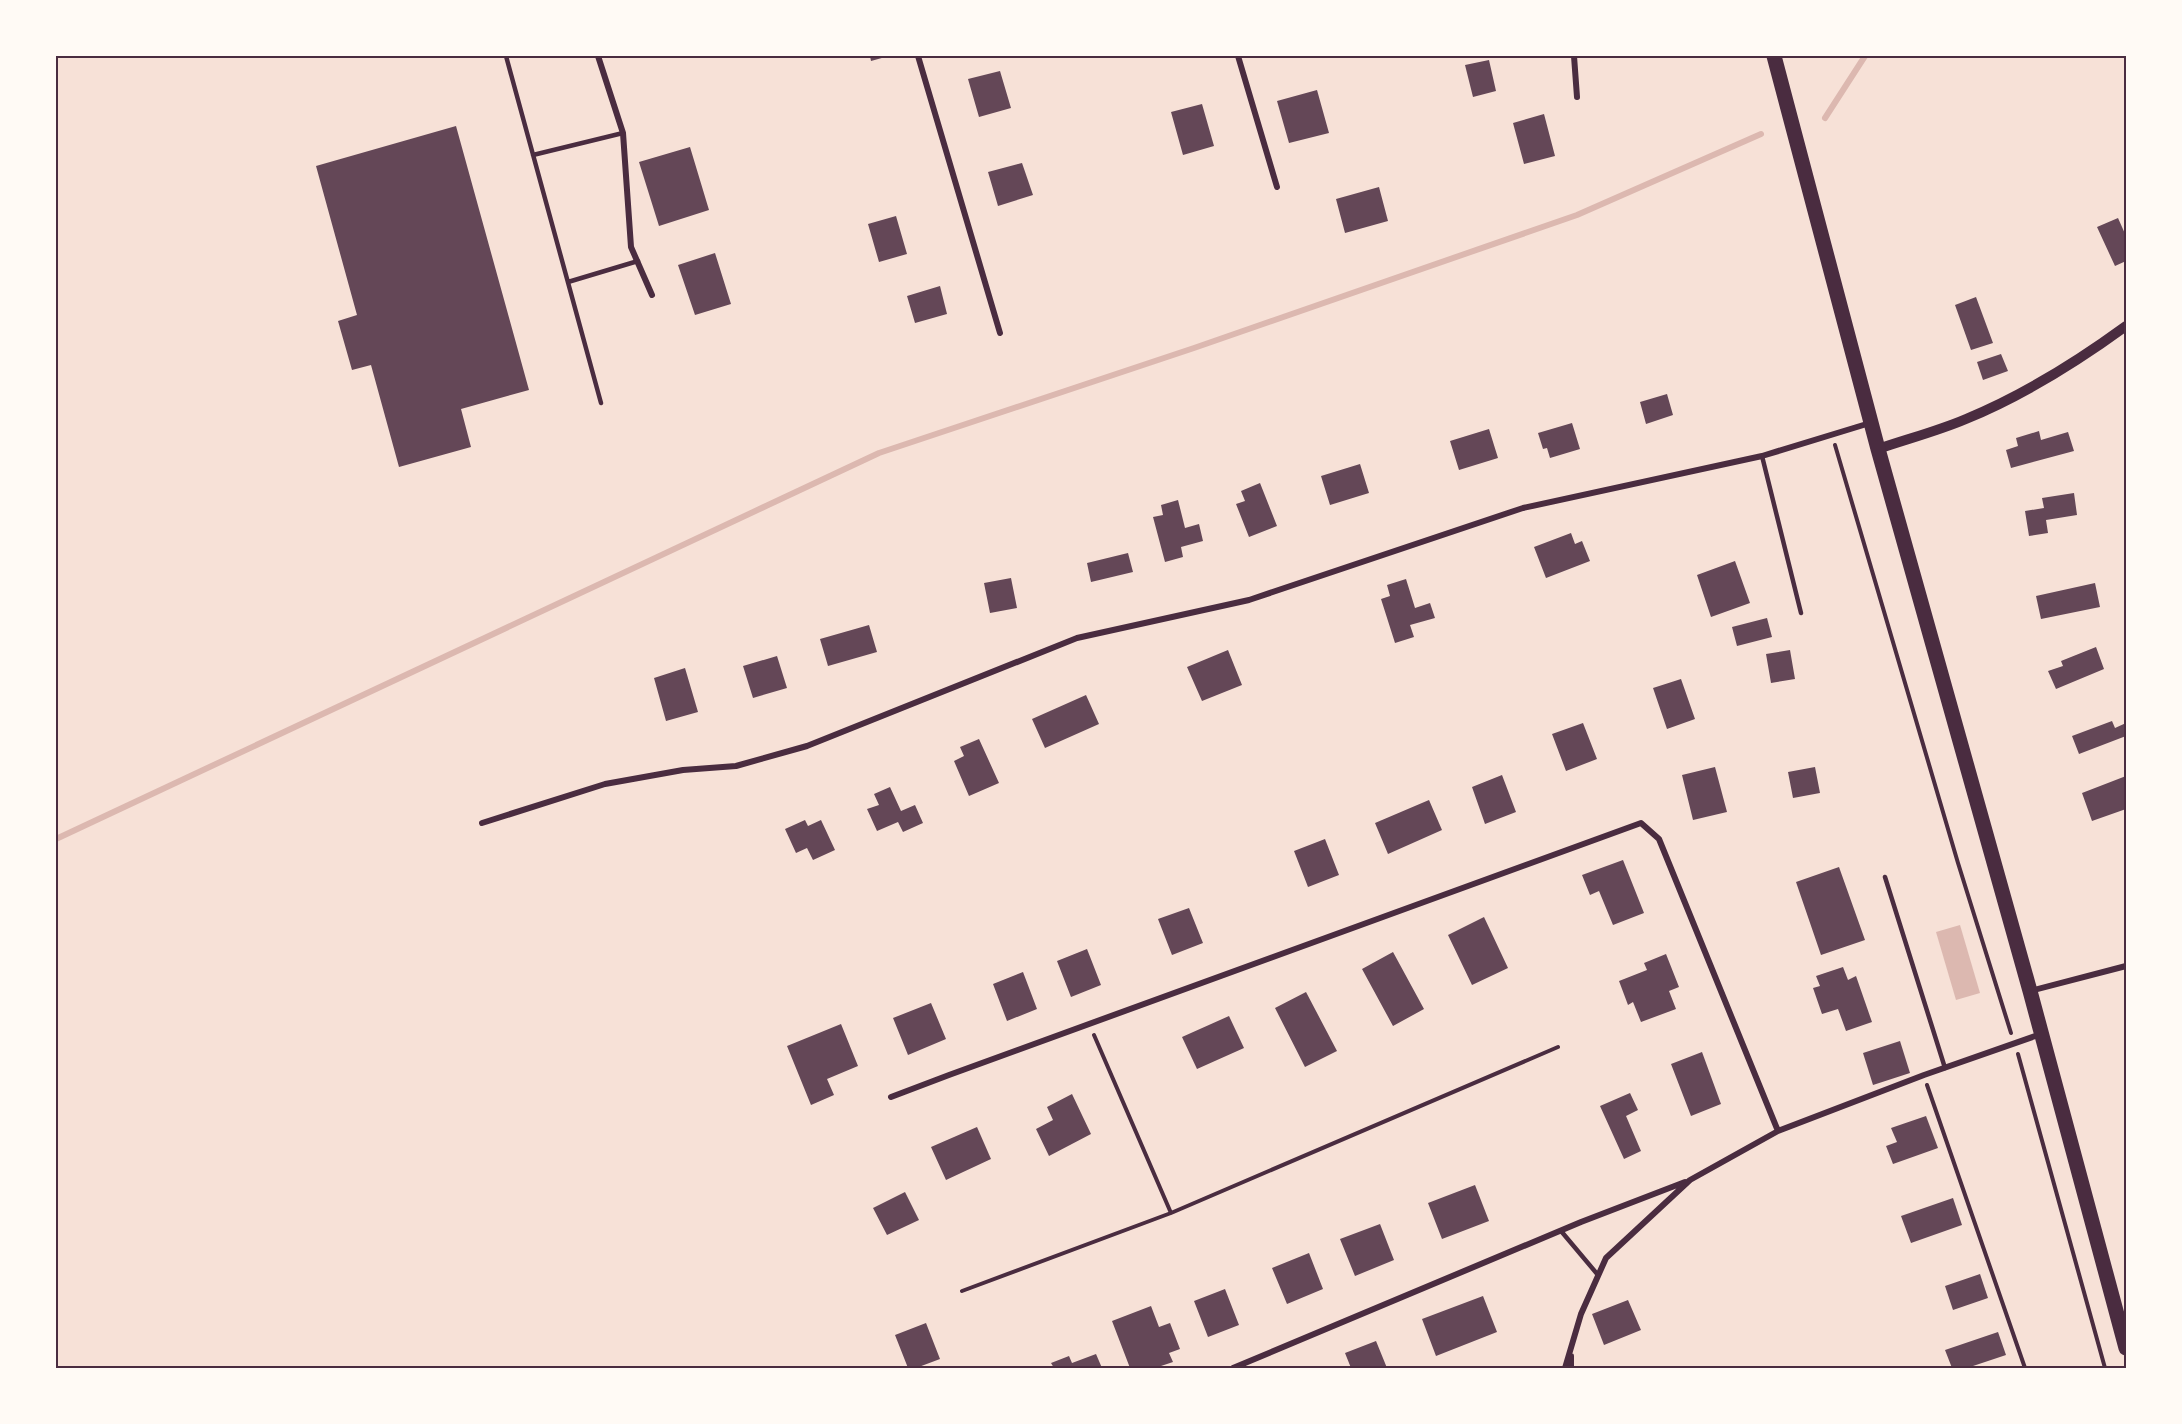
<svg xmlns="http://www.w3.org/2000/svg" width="2182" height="1424" viewBox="0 0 2182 1424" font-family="Bitter,serif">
	<rect width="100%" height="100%" fill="#f7e1d7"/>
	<path fill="#dcb8b0" d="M1960,925l20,68 -24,7 -20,-68z"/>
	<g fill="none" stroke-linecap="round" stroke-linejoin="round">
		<path stroke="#dcb8b0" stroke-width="6" d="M1825,118l40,-62
			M56,839l823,-386 315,-105 383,-133 184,-81"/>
	</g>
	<path fill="#644757" d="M870,56h19l-18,5z
		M1489,60l7,31 -23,6 -8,-32z
		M1000,71l11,37 -32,9 -11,-38z
		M1317,90l12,43 -40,10 -12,-42z
		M1202,104l12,42 -31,9 -12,-43z
		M1544,114l11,42 -31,8 -11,-41z
		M456,126l73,264 -68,19 10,38 -72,20 -28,-102 -19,5 -14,-49 19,-6 -41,-149z
		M690,147l19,63 -50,16 -20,-64z
		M1022,163l11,32 -35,11 -10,-34z
		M1379,187l9,34 -43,12 -9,-34z
		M896,216l11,38 -28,8 -11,-38z
		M2118,218l8,18v25l-11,5 -18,-39z
		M715,253l16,51 -36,11 -17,-50z
		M940,286l7,28 -32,9 -8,-27z
		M1976,297l17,46 -22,7 -16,-45z
		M2001,354l7,17 -25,9 -6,-18z
		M1667,394l6,21 -27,9 -6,-22z
		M1572,423l8,26 -30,9 -3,-10 -4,1 -5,-16z
		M1489,429l9,29 -39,12 -9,-29z
		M2039,431l2,9 27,-8 6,19 -63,17 -5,-18 12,-4 -2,-8z
		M1360,464l9,29 -39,12 -9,-29z
		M1260,483l17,43 -28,11 -13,-33 9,-3 -4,-10z
		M2074,493l3,22 -31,5 2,13 -19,3 -4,-25 19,-3 -2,-10z
		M1178,500l7,28 14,-4 4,17 -22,6 2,10 -18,5 -12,-45 10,-2 -2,-10z
		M1571,533l4,11 7,-3 8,20 -44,17 -12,-31z
		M1128,553l5,19 -42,10 -4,-19z
		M1735,561l15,42 -39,14 -14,-42z
		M1011,578l6,30 -27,5 -6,-30z
		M1406,579l9,29 15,-5 5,15 -25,7 4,12 -19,6 -14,-44 9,-3 -3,-11z
		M2095,583l5,24 -59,12 -5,-23z
		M1767,618l5,19 -35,9 -5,-19z
		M869,625l8,27 -49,14 -8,-27z
		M2096,647l8,22 -48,20 -8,-18 15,-5 -2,-5z
		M1228,650l14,35 -40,16 -15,-34z
		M1790,650l5,29 -24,4 -5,-29z
		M777,656l10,32 -34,10 -10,-32z
		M685,668l13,44 -32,9 -12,-43z
		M1681,679l14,40 -28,10 -14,-41z
		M1086,695l13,29 -54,24 -13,-29z
		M2112,721l3,7 11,-5v13l-47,18 -7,-18z
		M1583,723l14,36 -31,12 -14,-37z
		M979,739l20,44 -30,13 -15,-35 10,-5 -4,-9z
		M1715,767l12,45 -34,8 -11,-45z
		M1815,767l5,26 -27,5 -5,-26z
		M1502,775l14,37 -31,12 -13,-37z
		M2126,776v33l-34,12 -10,-28z
		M890,787l11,24 14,-6 8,18 -20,9 -5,-10 -21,9 -10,-22 12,-4 -5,-11z
		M1429,800l13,30 -54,24 -13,-31z
		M805,820l3,6 13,-6 14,30 -22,10 -6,-12 -11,5 -11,-24z
		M1325,839l14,36 -31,12 -14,-36z
		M1623,860l21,53 -31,12 -14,-34 -9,4 -8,-20z
		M1839,867l26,73 -44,15 -25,-73z
		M1189,908l14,35 -31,12 -14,-36z
		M1484,917l24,51 -36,17 -24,-50z
		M1087,949l14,36 -30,12 -14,-36z
		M1393,952l31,57 -31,17 -31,-57z
		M1666,954l13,33 -10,4 7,18 -35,13 -8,-20 -5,3 -9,-24 28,-11 -3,-7z
		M1843,967l5,13 8,-4 16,46 -26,9 -8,-22 -16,5 -9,-26 7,-2 -4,-10z
		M1023,972l14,37 -30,12 -14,-37z
		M1306,992l31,59 -32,16 -30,-59z
		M931,1003l15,36 -38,16 -15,-37z
		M1229,1016l15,32 -47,21 -15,-32z
		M841,1024l17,42 -31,13 7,16 -23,10 -24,-59z
		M1900,1041l10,32 -37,12 -10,-32z
		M1702,1052l19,52 -30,12 -20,-52z
		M1630,1093l8,17 -12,6 15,35 -17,8 -24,-53z
		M1072,1094l19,40 -42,22 -13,-27 17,-9 -6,-13z
		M1926,1116l12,32 -45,16 -7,-18 11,-4 -6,-14z
		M977,1127l14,32 -45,21 -15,-33z
		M1475,1185l14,36 -47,18 -14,-36z
		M905,1192l14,28 -32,15 -14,-27z
		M1953,1198l9,27 -51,18 -10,-27z
		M1380,1224l14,36 -39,16 -15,-37z
		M1309,1253l14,36 -36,15 -15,-36z
		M1980,1274l8,24 -35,12 -8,-24z
		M1225,1289l14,36 -31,12 -14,-36z
		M1483,1296l14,36 -61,24 -14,-37z
		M1628,1300l13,30 -37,15 -12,-31z
		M1151,1306l8,21 11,-4 10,26 -11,4 4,9 -18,6h-25l-18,-47z
		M926,1323l14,36 -24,9h-8l-13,-33z
		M1998,1332l8,23 -39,13h-15l-7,-18z
		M1376,1341l11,27h-36l-6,-15z
		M1096,1354l6,14h-48l-3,-5 18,-7 3,7z"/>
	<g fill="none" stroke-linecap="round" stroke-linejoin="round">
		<path stroke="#4a2c40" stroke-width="4" d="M1835,445l123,418 53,170
			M1094,1035l77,178
			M2018,1054l87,314
			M1927,1085l98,283
			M962,1291l209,-78 387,-166"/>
		<path stroke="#4a2c40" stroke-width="4.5" d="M506,56l95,347
			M533,155l90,-22
			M568,282l70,-21
			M1762,456l39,157
			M1885,877l60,191
			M1561,1231l37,44"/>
		<path stroke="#4a2c40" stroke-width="6" d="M598,56l25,77 8,114 21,48
			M918,56l82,277
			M1238,56l39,131
			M1574,56l3,41
			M482,823l123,-39 78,-14 53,-4 71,-20 270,-108 172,-38 274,-92 239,-52 108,-33
			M2030,991l96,-25
			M891,1097l58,-22 692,-252 18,16 119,292
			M1571,1356v12
			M1233,1368l348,-146 104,-40
			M1565,1368l16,-54 25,-56 84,-78 88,-49 146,-56 117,-41"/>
		<path stroke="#4a2c40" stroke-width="10" d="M1878,449c29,-10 60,-18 88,-30 56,-23 112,-58 160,-93"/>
		<path stroke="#4a2c40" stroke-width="15" d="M1774,56l104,393 152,542 96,357"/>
	</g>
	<rect width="2182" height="1424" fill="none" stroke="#fffaf5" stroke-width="114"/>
	<rect x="57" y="57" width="2068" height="1310" fill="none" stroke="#4a2c40" stroke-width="2"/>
</svg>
